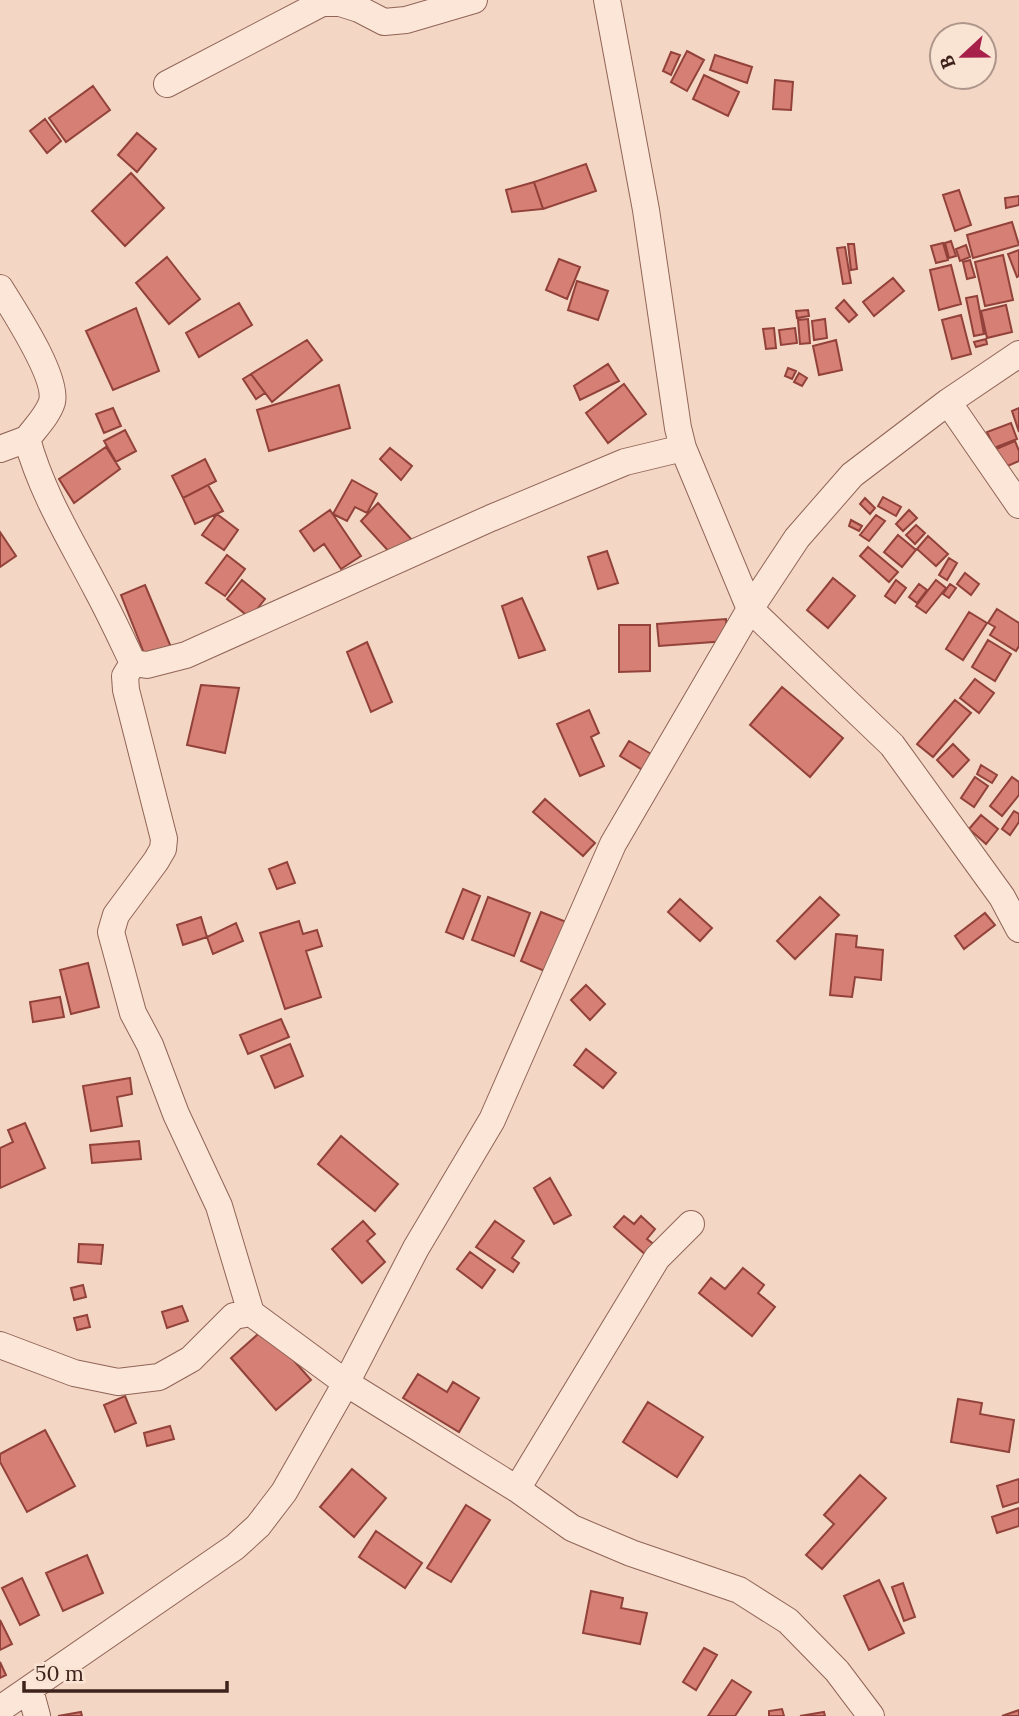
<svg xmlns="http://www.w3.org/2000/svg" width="1019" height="1716" viewBox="0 0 1019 1716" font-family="Lora,serif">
	<rect width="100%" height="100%" fill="#f3d6c3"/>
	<path fill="#d67f74" stroke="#92423a" stroke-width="2" d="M687,51l17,9 -17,31 -16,-9z
		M671,52l9,3 -9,20 -8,-4z
		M715,55l37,12 -5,16 -37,-13z
		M704,75l35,17 -11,24 -35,-17z
		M775,80l18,2 -2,28 -18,-1z
		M93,86l17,24 -44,32 -17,-24z
		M45,119l16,22 -14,12 -17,-22z
		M137,133l19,16 -19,23 -19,-17z
		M586,164l10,27 -53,18 -9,-27z
		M131,173l33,35 -39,38 -33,-35z
		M534,182l9,27 -31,3 -6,-22z
		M959,190l12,35 -16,6 -12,-36z
		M1019,196v9l-13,3 -1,-10z
		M1012,222l7,23 -46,13 -6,-23z
		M951,241l5,15 -7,2 -4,-15z
		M943,243l5,17 -12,3 -5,-17z
		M848,244h6l3,25 -6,1z
		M966,245l4,12 -10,4 -4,-12z
		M845,247l6,36 -8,1 -6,-36z
		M1019,250v26l-2,1 -9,-23z
		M1003,255l10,45 -28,6 -10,-44z
		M167,257l33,42 -31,25 -33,-41z
		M559,259l21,8 -13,32 -21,-9z
		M970,260l5,17 -8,2 -4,-17z
		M951,265l10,39 -22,6 -9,-40z
		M893,278l11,13 -30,25 -11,-14z
		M577,281l31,10 -10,29 -30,-10z
		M977,296l7,38 -10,2 -8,-38z
		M844,300l13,15 -8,7 -13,-14z
		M239,303l13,22 -53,32 -13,-24z
		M1006,305l6,27 -25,6 -6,-27z
		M136,308l23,63 -46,19 -27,-59z
		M808,310l1,6 -12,2 -1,-7z
		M961,315l10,39 -19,5 -10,-39z
		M808,319l2,24 -10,1 -2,-24z
		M825,319l2,19 -13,2 -2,-19z
		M774,328l2,20 -10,1 -3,-20z
		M795,328l2,15 -16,2 -2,-15z
		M986,339l1,5 -11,3 -2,-5z
		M307,340l15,20 -50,42 -21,-28z
		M836,340l6,30 -23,5 -6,-29z
		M608,364l11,17 -39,19 -6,-14z
		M788,368l8,3 -4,8 -7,-3z
		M799,373l8,5 -5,8 -8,-4z
		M251,374l14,19 -9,6 -13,-20z
		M624,384l22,30 -38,29 -22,-30z
		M339,385l11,43 -81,23 -12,-41z
		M113,408l8,18 -17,7 -8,-19z
		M1019,408v24l-7,-21z
		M1011,423l6,16 -23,9 -7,-16z
		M125,430l11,21 -20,11 -12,-21z
		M1015,441l4,10v10l-18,8 -7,-19z
		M106,447l14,22 -46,34 -15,-24z
		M390,448l22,18 -11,14 -21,-21z
		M205,459l11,22 -33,17 -11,-22z
		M352,480l25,14 -10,19 -12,-6 -8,14 -14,-7z
		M208,485l15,26 -28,13 -12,-26z
		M883,497l18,10 -5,9 -18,-10z
		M865,498l10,10 -5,6 -10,-10z
		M378,503l35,38 -21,14 -31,-34z
		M330,510l31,46 -20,13 -17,-25 -10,7 -14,-20z
		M909,510l8,8 -14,13 -7,-7z
		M217,514l21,16 -14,20 -22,-15z
		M876,515l9,6 -16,20 -9,-6z
		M851,520l11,6 -3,5 -10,-5z
		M916,525l9,8 -10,11 -9,-9z
		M0,532l16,24 -16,11z
		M898,535l18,15 -14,17 -18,-15z
		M928,536l20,18 -12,12 -19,-17z
		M868,547l30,25 -9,10 -29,-26z
		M607,551l11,32 -20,6 -10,-32z
		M227,555l18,14 -20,27 -19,-13z
		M949,558l8,5 -10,17 -8,-5z
		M965,573l14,11 -8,11 -14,-11z
		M833,578l22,18 -27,32 -21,-18z
		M242,580l23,19 -15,19 -23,-19z
		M896,580l10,8 -11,15 -10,-7z
		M936,580l10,8 -20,25 -10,-7z
		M919,584l8,6 -10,13 -8,-6z
		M950,584l6,4 -7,10 -6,-4z
		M145,585l28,67 -25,11 -27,-68z
		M522,598l23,52 -26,8 -17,-52z
		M997,609l22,14v23l-3,5 -26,-16 5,-8 -7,-4z
		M969,612l18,11 -24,37 -17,-11z
		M726,619l1,22 -68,5 -2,-22z
		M619,625h31v46l-31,1z
		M988,640l23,14 -16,27 -23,-14z
		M367,642l25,60 -21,10 -24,-60z
		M975,679l19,14 -15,20 -19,-15z
		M201,685l38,3 -14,65 -38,-8z
		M782,687l61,51 -33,39 -60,-52z
		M955,700l16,13 -38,44 -16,-13z
		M589,710l10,23 -8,4 13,29 -24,10 -23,-52z
		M629,741l29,17 -9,16 -29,-18z
		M953,744l16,16 -16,17 -16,-17z
		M981,765l16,10 -5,8 -15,-9z
		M975,777l13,9 -14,21 -13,-9z
		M1012,777l7,5v13l-17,21 -12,-10z
		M545,799l50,44 -12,13 -50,-44z
		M1014,811l5,3v8l-9,13 -8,-6z
		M981,815l17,14 -12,15 -17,-15z
		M287,862l8,21 -18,6 -8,-20z
		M463,889l17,7 -17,43 -17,-7z
		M488,897l42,16 -16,43 -42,-16z
		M820,897l19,18 -44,44 -18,-18z
		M680,899l32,29 -12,13 -32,-29z
		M541,912l28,11 -20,50 -28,-12z
		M985,913l10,12 -31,24 -9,-13z
		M201,917l6,20 -24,8 -6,-20z
		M299,921l4,13 14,-4 5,16 -16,5 15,46 -36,12 -25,-76z
		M236,923l7,18 -30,13 -6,-17z
		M836,934l21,2 -1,11 27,3 -2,30 -26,-3 -3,20 -22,-2z
		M88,963l11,44 -28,7 -11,-44z
		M586,985l19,19 -15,16 -19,-20z
		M60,997l4,20 -31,5 -3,-20z
		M281,1019l8,18 -41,17 -8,-19z
		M290,1044l13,32 -28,12 -14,-32z
		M586,1049l30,24 -13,15 -29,-23z
		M130,1078l2,16 -15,3 5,29 -31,5 -8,-45z
		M25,1123l20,45 -45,20v-40l13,-6 -5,-12z
		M341,1136l57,48 -23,27 -57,-47z
		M139,1141l2,18 -49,4 -2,-18z
		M550,1178l21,37 -17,9 -20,-36z
		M624,1216l10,8 7,-8 14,13 -8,10 9,7 -9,10 -33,-29z
		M363,1221l12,13 -8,7 18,21 -23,21 -30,-34z
		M495,1221l29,20 -12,17 7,5 -6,9 -37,-25z
		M79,1244l24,1 -2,19 -23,-2z
		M470,1252l25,18 -13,18 -25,-19z
		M743,1268l21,17 -6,8 17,14 -23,29 -53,-43 12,-15 14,11z
		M83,1285l3,12 -12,3 -3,-12z
		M182,1306l6,15 -21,7 -5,-16z
		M87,1315l3,12 -13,3 -3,-12z
		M265,1328l46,52 -35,30 -45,-52z
		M418,1374l29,18 6,-10 26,16 -20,34 -56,-34z
		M125,1396l11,27 -21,9 -11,-27z
		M958,1399l24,4 -2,11 34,6 -5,32 -58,-10z
		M648,1402l55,35 -26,40 -54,-35z
		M170,1426l4,13 -27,7 -3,-13z
		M45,1430l30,56 -48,26 -27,-50v-8z
		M352,1469l34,29 -32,39 -34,-30z
		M860,1475l26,23 -64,71 -16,-14 28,-31 -10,-9z
		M1019,1479v23l-16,5 -6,-21z
		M466,1505l24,15 -39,62 -24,-14z
		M1019,1508v18l-22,7 -5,-16z
		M376,1531l46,32 -17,25 -46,-31z
		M87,1555l16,38 -40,18 -17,-38z
		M22,1578l17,37 -19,10 -18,-37z
		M879,1580l25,53 -35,17 -25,-54z
		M903,1583l12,34 -11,4 -12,-34z
		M591,1591l32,7 -2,10 26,5 -7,31 -57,-11z
		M0,1620l12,24 -12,6z
		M704,1648l13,7 -21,35 -13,-8z
		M0,1662l6,13 -6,3z
		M732,1680l19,12 -16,24h-27z
		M782,1709l2,7h-15v-5z
		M1019,1710v6h-17z
		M81,1712l1,4h-24z
		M824,1712l1,4h-25z"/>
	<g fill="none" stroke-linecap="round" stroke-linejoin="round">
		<defs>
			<path id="minor" d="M607,0l39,210 32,218 5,20 67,161 142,136 110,152 17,32
				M167,84l155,-81h18l19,6 25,13 22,-2 68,-20
				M0,288c14,23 58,89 52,114 -4,13 -17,26 -25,37 15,55 44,101 70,151 13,24 24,48 36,73l14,2 39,-10 305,-137 134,-56 58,-14
				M948,402l71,103
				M0,449l27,-10
				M133,663l-8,13 1,14 38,149 -1,10 -7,12 -40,54 -5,17 22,81 17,32 26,69 43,92 32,107
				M0,1345l74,28 44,9 41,-5 32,-18 43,-43 17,-3 95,70 171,106 55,39 59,25 108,37 49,31 49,50 34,45
				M517,1489l140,-231 34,-34
				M30,1690l7,26
				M0,1709l235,-162 23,-21 26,-34 62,-109 70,-135 76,-128 121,-276 137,-235 47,-71 55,-63 96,-73 71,-48"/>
		</defs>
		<use href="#minor" stroke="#906457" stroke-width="28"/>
		<use href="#minor" stroke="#fce6d7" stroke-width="26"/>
	</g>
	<g transform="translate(963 56) rotate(248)"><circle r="33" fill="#f9e3d3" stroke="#ae968a" stroke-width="2"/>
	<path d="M0-5L12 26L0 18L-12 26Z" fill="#a6204a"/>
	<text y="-10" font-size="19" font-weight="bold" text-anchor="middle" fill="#3e231d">B</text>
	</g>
	<path d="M24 1681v10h203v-10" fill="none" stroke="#3e231d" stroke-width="3.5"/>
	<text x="35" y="1681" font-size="21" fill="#3e231d" stroke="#f9e3d3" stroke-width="5" paint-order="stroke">50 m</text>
</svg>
